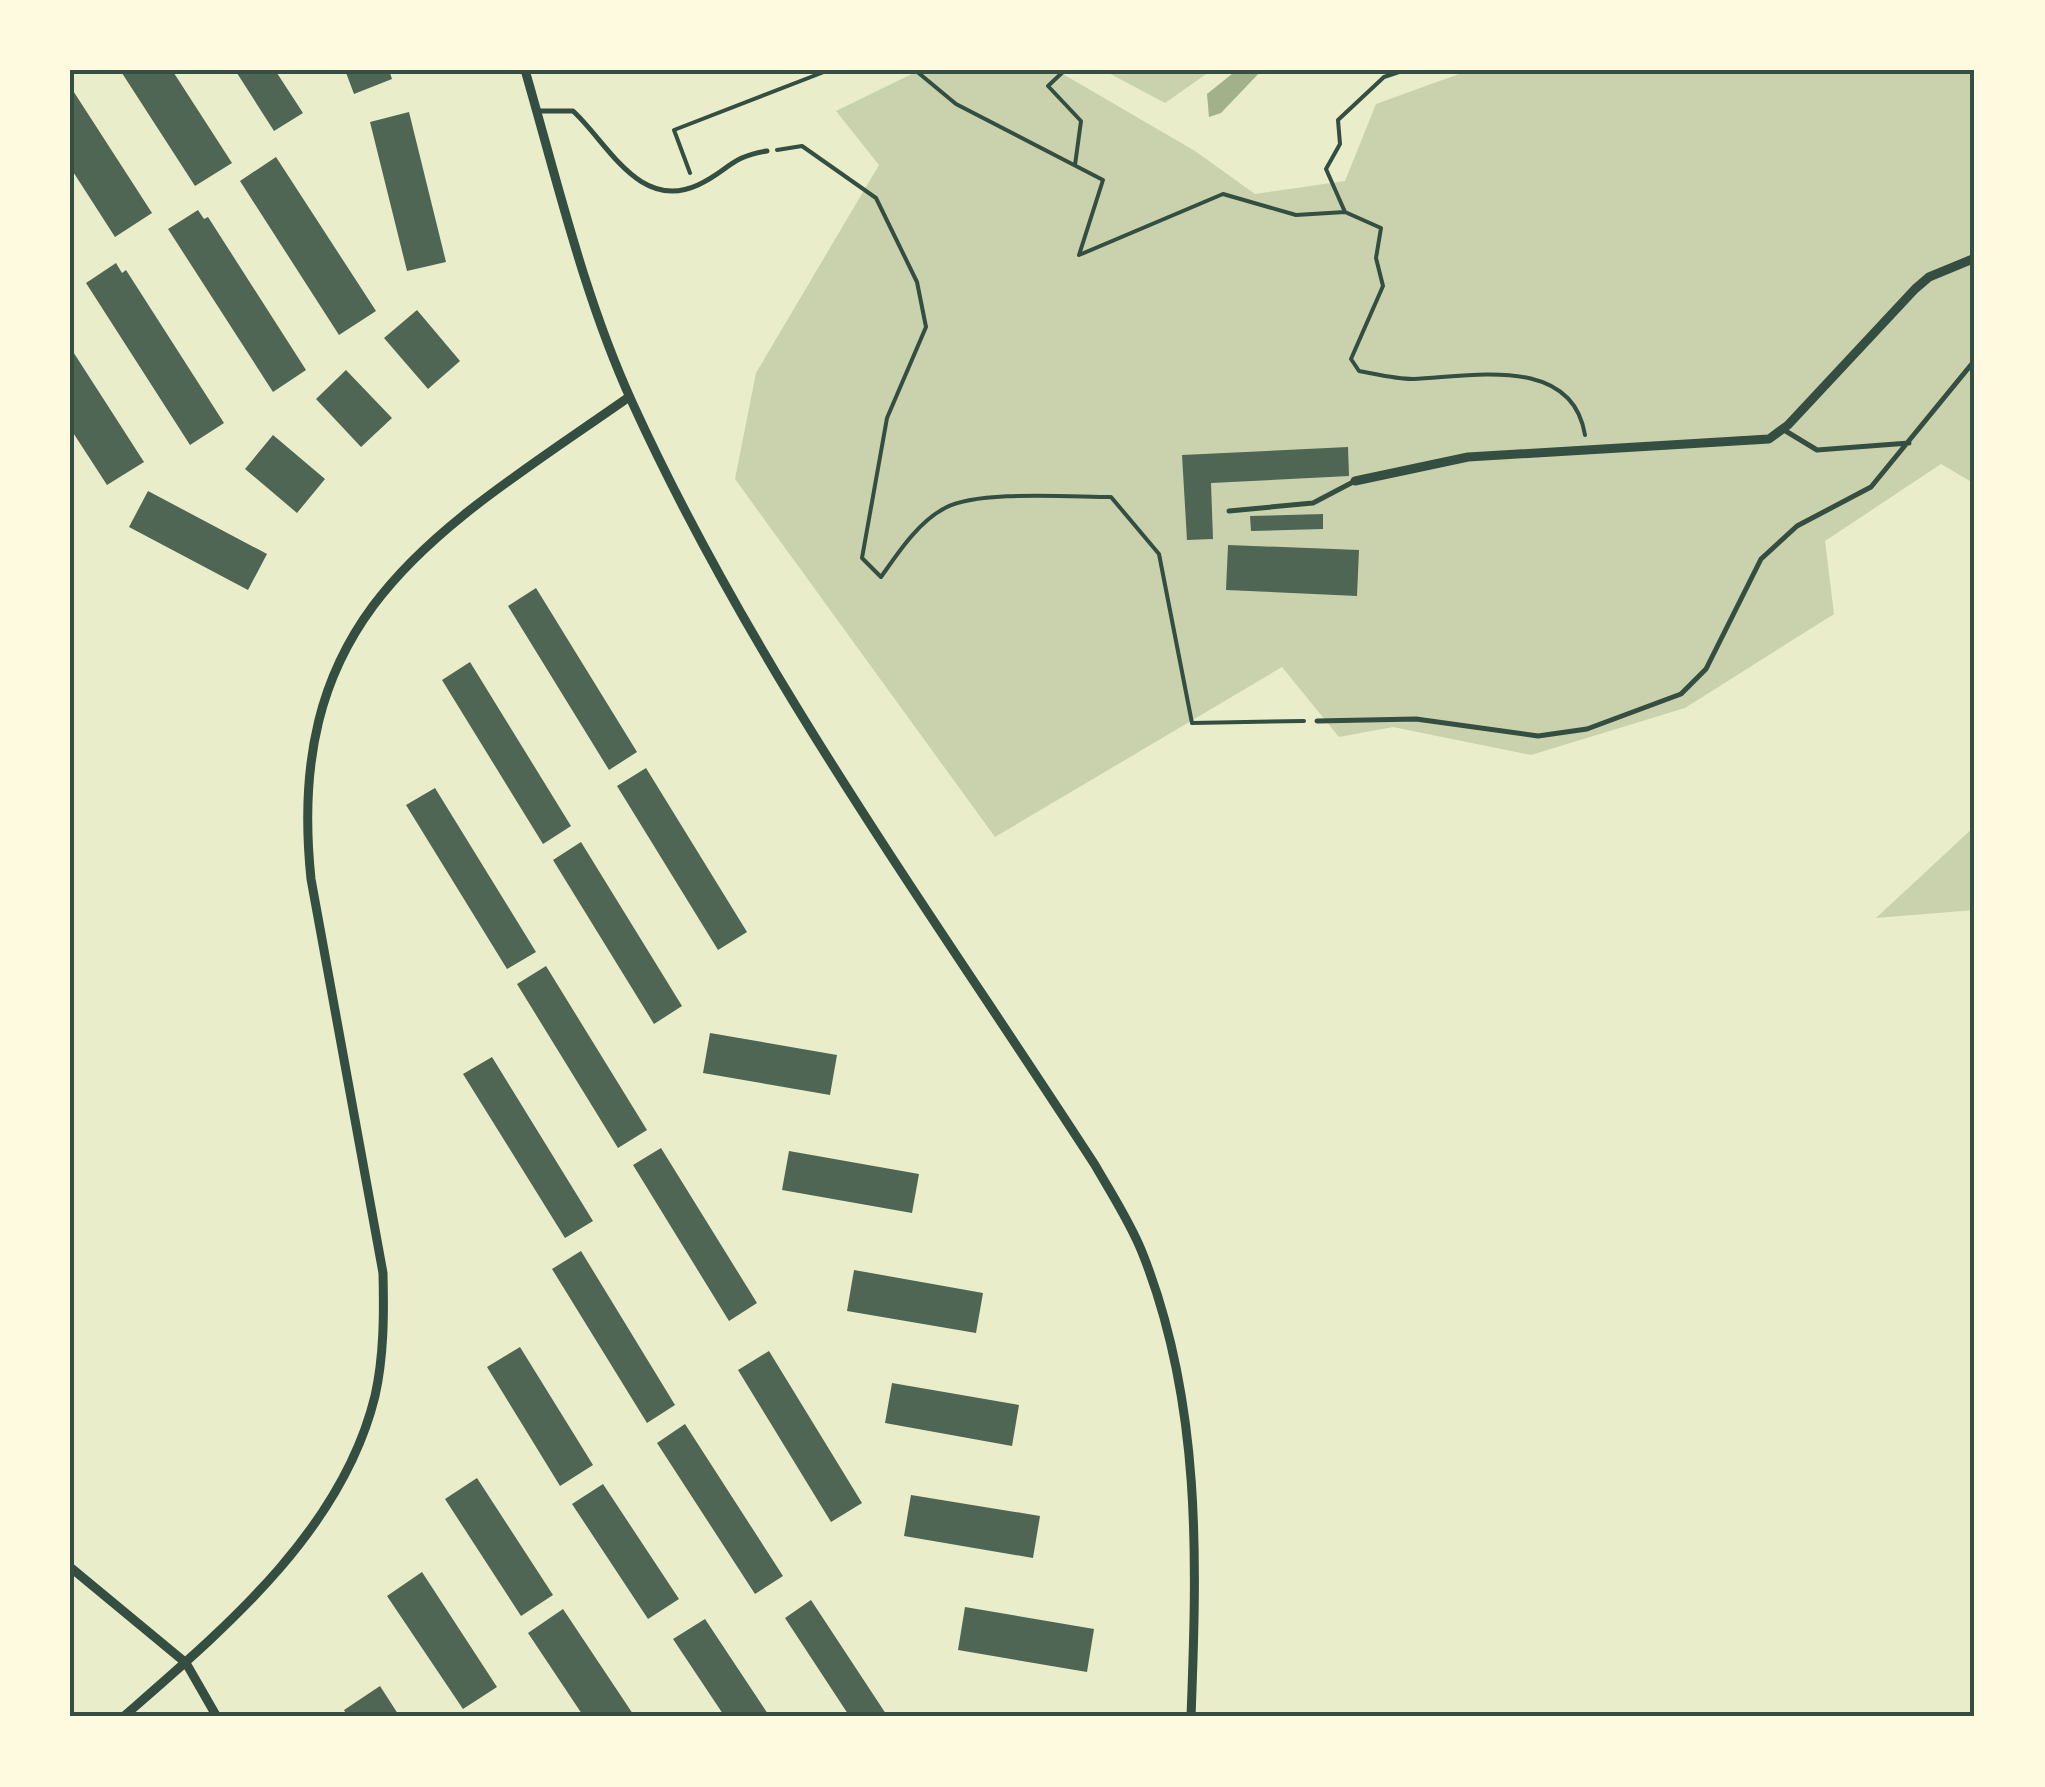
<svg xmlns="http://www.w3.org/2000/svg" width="2045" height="1787" viewBox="0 0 2045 1787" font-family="'Public Sans',sans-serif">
	<rect width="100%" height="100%" fill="#e9edc9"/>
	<path fill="#cad2ad" d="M920,70h136l139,81 60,43 90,-13 31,-77 94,-34h505v414l-34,-20 -116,77 9,73 -149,94 -154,47 -138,-28 -54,10 -57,-70 -287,170 -260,-358 21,-106 123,-208 -43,-54z
		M1103,70h109l-47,33z
		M1975,826v84l-99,8z"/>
	<path fill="#a3b18a" d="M1237,70h25l-41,43 -12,4 -2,-23z"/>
	<path fill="#4f6655" d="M120,70h52l60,93 -37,23z
		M235,70h40l28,43 -29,18z
		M345,70h44l3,9 -38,15z
		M70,86l82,127 -37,24 -45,-70z
		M409,112l37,150 -39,9 -37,-149z
		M276,157l100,154 -37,24 -99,-154z
		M198,210l6,9 4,-2 98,153 -33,22 -105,-163z
		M116,263l6,10 4,-3 98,153 -34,22 -104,-162z
		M417,310l43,51 -32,28 -44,-51z
		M70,347l74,115 -37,23 -37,-57z
		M346,370l46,48 -31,29 -45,-48z
		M273,435l52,44 -28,34 -52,-44z
		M1348,447l1,29 -138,7 2,56 -26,1 -5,-85z
		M148,491l119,63 -19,36 -119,-63z
		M1323,514v15l-72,2 -1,-15z
		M1228,545l131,5 -2,46 -131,-6z
		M536,588l101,164 -28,18 -101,-164z
		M470,662l101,164 -28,18 -101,-164z
		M646,768l101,164 -29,18 -101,-164z
		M435,788l101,164 -29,17 -101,-164z
		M581,842l101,164 -28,18 -101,-164z
		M546,966l101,164 -29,18 -101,-164z
		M710,1033l127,22 -7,40 -127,-22z
		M492,1057l101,164 -28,17 -102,-164z
		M661,1148l96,155 -28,18 -96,-156z
		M789,1151l130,23 -7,39 -130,-23z
		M581,1251l94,154 -28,18 -95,-154z
		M854,1270l129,23 -7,40 -129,-22z
		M520,1347l73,118 -33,21 -73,-119z
		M769,1351l93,152 -31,19 -93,-152z
		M892,1383l127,22 -7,41 -127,-23z
		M685,1424l98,152 -28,18 -98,-151z
		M477,1478l76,117 -32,21 -76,-117z
		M603,1484l76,115 -31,20 -76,-115z
		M911,1495l129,21 -7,42 -129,-22z
		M422,1572l75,115 -34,22 -76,-113z
		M811,1600l77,117h-38l-65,-99z
		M965,1607l129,22 -7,43 -129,-22z
		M563,1609l72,108h-51l-56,-84z
		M705,1619l65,98h-45l-52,-78z
		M380,1686l20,31h-52l-4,-7z"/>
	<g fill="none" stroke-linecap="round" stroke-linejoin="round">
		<path stroke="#344e41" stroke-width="4" d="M915,70l41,34 147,76 -24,75
			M1065,70l-17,16 33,35 -6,44
			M777,150l25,-4 74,52 41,84 9,45 -39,91 -25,140 19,19c17,-24 37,-55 64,-69 33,-18 126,-11 166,-11l48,57 33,169 112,-2
			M690,173l-16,-43 155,-60
			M1345,212l-19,-43 14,-25 -2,-24 46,-43 21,-7
			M1079,255l144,-61 73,21 49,-3 36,16 -5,30 7,28 -32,73 8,12c17,3 36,8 54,8 57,-2 159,-25 172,56"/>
		<path stroke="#344e41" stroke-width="5" d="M537,111h36c35,32 66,101 125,74 29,-13 33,-29 69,-34
			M1784,430l33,20 92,-7
			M1229,511l84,-8 42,-22
			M1317,721l99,-2 122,17 49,-7 94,-35 25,-25 55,-110 36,-33 74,-39 104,-127"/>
		<path stroke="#344e41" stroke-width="9" d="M525,70c32,110 59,227 107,332 123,270 302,514 463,763 16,28 35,57 47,87 60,150 55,307 49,465
			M1355,481l113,-24 301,-18 19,-14 127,-136 14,-12 46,-19
			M70,1567l116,96 31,54
			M123,1717c101,-88 219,-186 252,-321 9,-40 9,-82 8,-123l-72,-394c-28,-268 125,-347 318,-482"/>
	</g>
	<rect width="2045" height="1787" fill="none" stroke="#fefae0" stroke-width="145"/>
	<rect x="72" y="72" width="1900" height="1642" fill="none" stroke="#344e41" stroke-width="4"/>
</svg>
